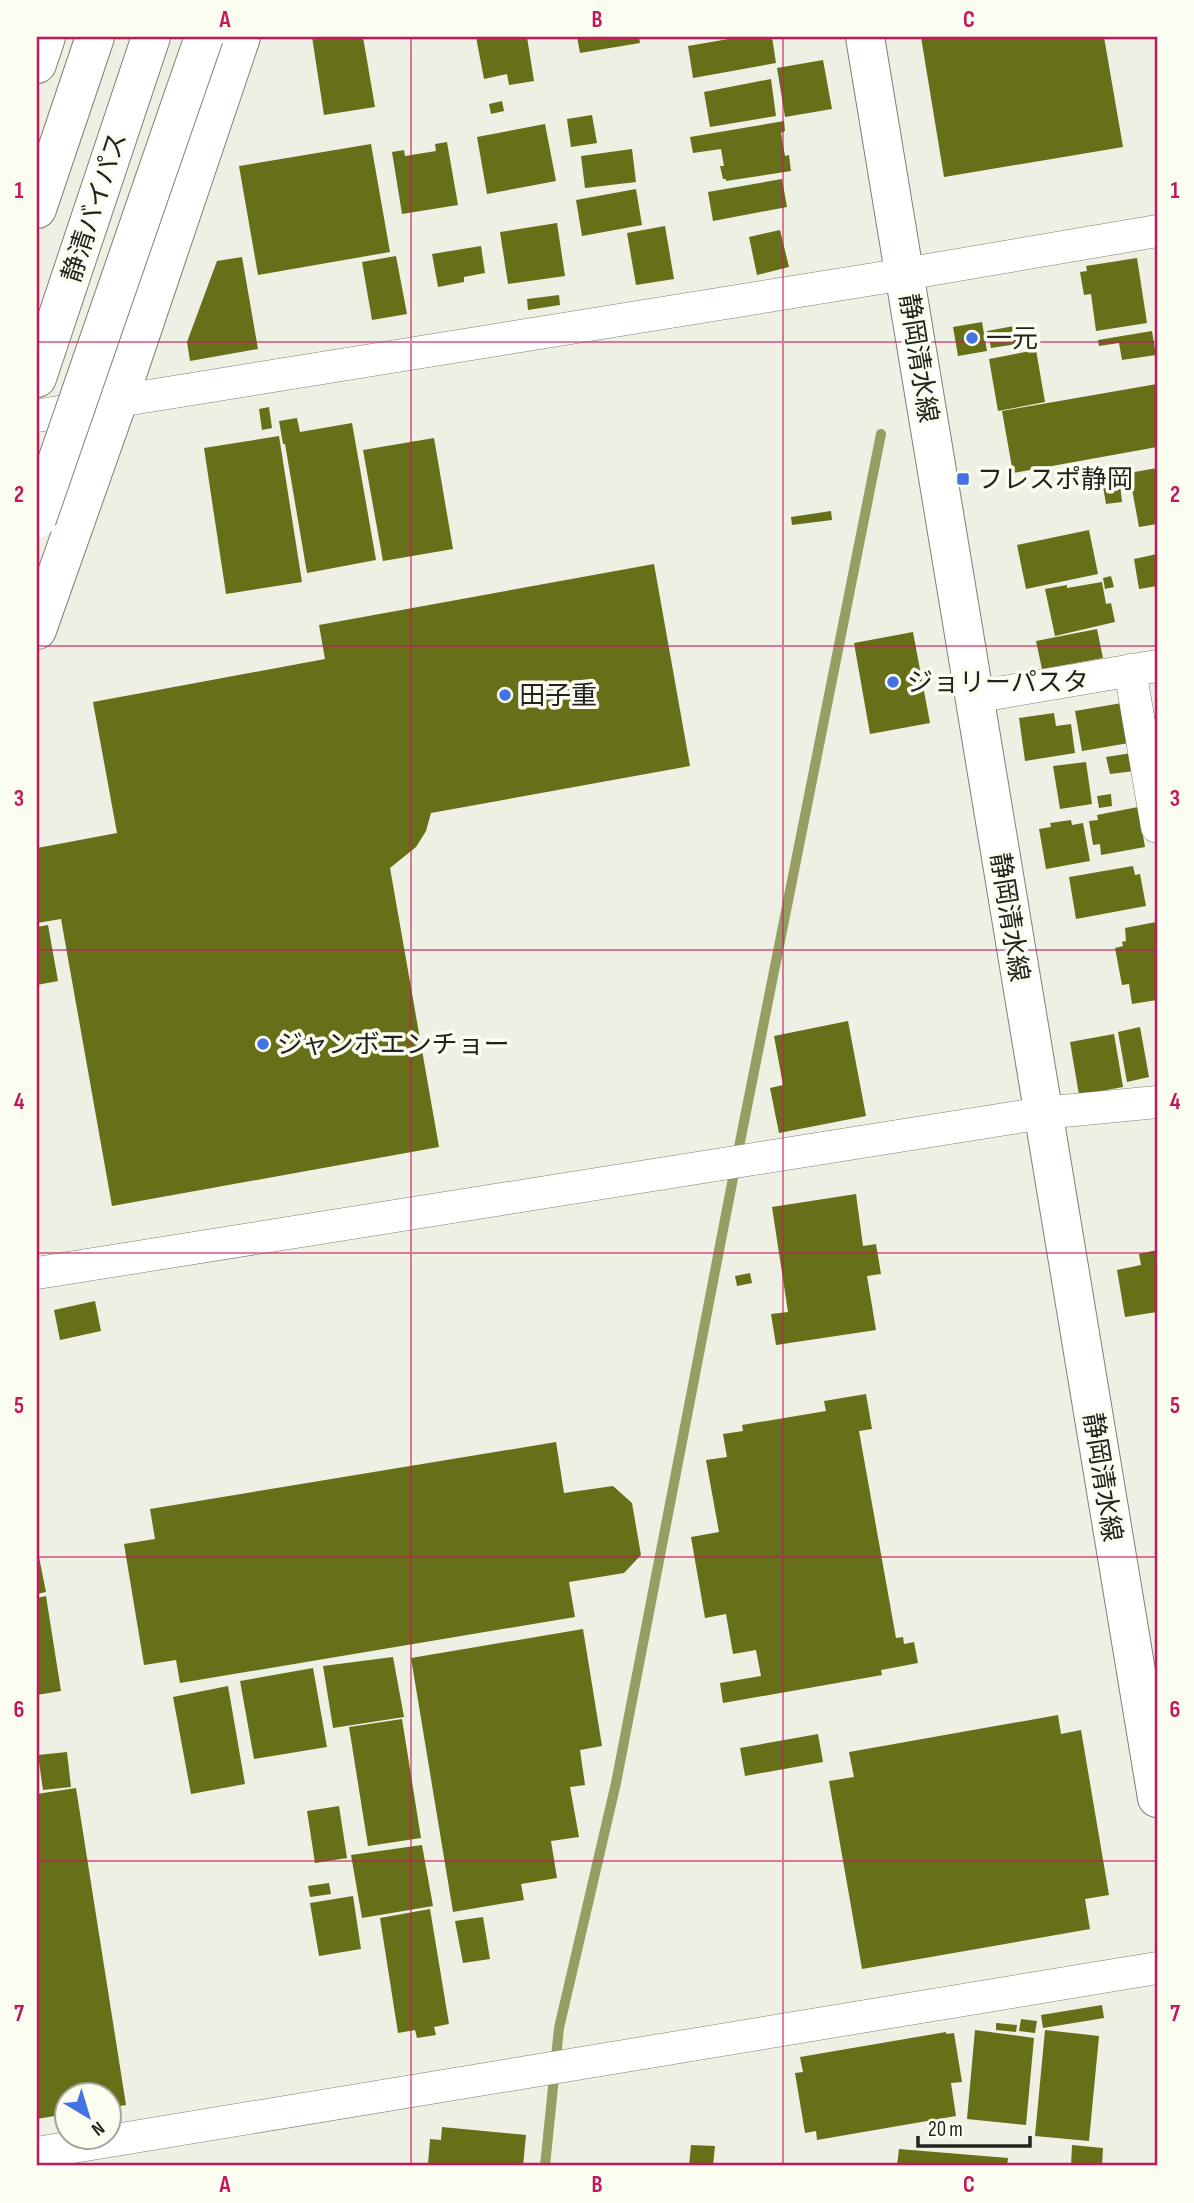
<svg xmlns="http://www.w3.org/2000/svg" width="1194" height="2203" viewBox="0 0 1194 2203" font-family="'Sofia Sans Condensed','Noto Sans JP',sans-serif">
	<rect width="100%" height="100%" fill="#eef0e3"/>
	<g fill="none" stroke-linecap="round" stroke-linejoin="round">
		<path stroke="#969e63" stroke-width="10" d="M545,2166l14,-138 57,-245 124,-641 141,-708"/>
	</g>
	<path fill="#676f19" d="M312,37h51l12,70 -51,8z
		M476,37h51l7,44 -25,4 -2,-11 -23,5z
		M577,37h62l1,6 -60,10z
		M740,37h32l4,26 -83,15 -5,-32z
		M921,37h183l19,110 -179,30z
		M823,60l9,49 -47,8 -8,-49z
		M771,79l5,37 -66,11 -6,-35z
		M502,101l2,10 -13,3 -2,-10z
		M592,115l5,28 -26,4 -4,-28z
		M784,121l1,10 -4,2 4,23 4,-1 2,16 -65,10v-2h-3l-3,-13h4l-3,-17 -28,4 -3,-16z
		M545,124l11,57 -69,13 -10,-57z
		M447,142l11,63 -56,9 -10,-62 12,-2 1,6 31,-5 -1,-7z
		M371,144l19,108 -132,23 -19,-109z
		M632,149l4,33 -51,6 -4,-32z
		M782,179l5,28 -74,14 -5,-29z
		M636,189l6,36 -60,11 -6,-36z
		M557,223l8,53 -57,8 -8,-52z
		M665,226l9,53 -38,6 -9,-52z
		M780,230l9,37 -32,8 -8,-38z
		M481,246l4,27 -21,4v5l-26,5 -6,-33z
		M396,256l11,58 -35,6 -10,-58z
		M242,257l16,92 -68,12 -3,-19 30,-81z
		M1137,258l10,65 -51,8 -5,-37 -7,1 -4,-23 7,-1 -1,-5z
		M559,295l1,10 -32,5 -1,-11z
		M982,322l5,29 -29,5 -5,-29z
		M1014,326l3,18 -26,4 -4,-17z
		M1152,331l4,24 -34,5 -3,-17 -20,3 -1,-6z
		M1036,350l9,52 -47,9 -9,-52z
		M1157,384v63l-144,26 -11,-62z
		M269,407l3,21 -10,2 -3,-21z
		M297,418l3,14 52,-9 24,137 -69,13 -22,-129h-2l-4,-23z
		M279,436l23,146 -76,12 -22,-146z
		M434,438l19,111 -70,12 -20,-111z
		M1157,468v56l-18,3 -10,-54z
		M1120,484l2,18 -16,2 -3,-18z
		M831,511l1,9 -40,5 -1,-8z
		M1089,530l9,44 -72,15 -9,-44z
		M1157,554v32l-18,3 -5,-30z
		M654,564l36,202 -259,47 -5,18 -10,16 -26,21 49,279 -327,59 -51,-287 -24,4v-75l80,-15 -24,-131 232,-43 -6,-34z
		M1111,576l3,11 -9,2 -2,-11z
		M1102,582l4,22 5,-1 4,19 -60,14 -10,-47 22,-4v3z
		M1097,629l6,29 -61,11 -6,-28z
		M913,632l17,91 -60,11 -16,-91z
		M1122,703l7,40 -47,8 -7,-40z
		M1054,713l2,13 15,-2 4,29 -50,8 -6,-43z
		M1132,753l3,18 -25,3 -4,-17z
		M1086,762l6,42 -32,5 -7,-43z
		M1111,794l1,12 -13,2 -2,-12z
		M1138,807l7,40 -44,8 -1,-11 -7,1 -4,-24 9,-1 -1,-5z
		M1071,820l1,5 11,-2 7,38 -44,8 -7,-40 12,-2 -1,-4z
		M1133,866l2,9 5,-1 6,32 -70,13 -7,-42z
		M1156,922l1,78 -25,4 -3,-20 -7,1 -7,-37 8,-2 -1,-4 4,-1 -1,-13z
		M48,925l10,56 -21,4v-58z
		M848,1021l18,95 -87,17 -9,-45 13,-3 -9,-49z
		M1140,1027l9,50 -22,5 -9,-50z
		M1114,1034l9,53 -44,8 -9,-53z
		M856,1194l7,52 13,-2 5,30 -14,2 9,54 -100,15 -5,-31 17,-2 -16,-105z
		M1157,1250v62l-32,5 -8,-47 24,-5 -2,-11z
		M750,1273l2,10 -15,3 -2,-10z
		M95,1301l6,30 -41,9 -6,-30z
		M866,1394l6,35 -13,2 37,207 7,-1 1,7 10,-2 4,21 -37,7 1,5 -159,28 -3,-20 41,-7 -5,-26 -23,4 -7,-40 -21,4 -14,-81 28,-5 -13,-72 21,-3 -4,-23 20,-3 -1,-6 84,-14 -2,-10z
		M556,1442l8,51 49,-7 19,17 9,52 -17,18 -55,9 6,35 -395,66 -4,-23 -32,5 -20,-121 31,-5 -5,-30z
		M37,1547l9,45 -9,2z
		M46,1596l15,95 -24,4v-97z
		M583,1629l19,117 -22,4 5,35 -15,2 9,50 -28,4 6,37 -36,6 3,16 -71,12 -42,-254z
		M393,1657l11,60 -71,11 -10,-62z
		M313,1668l14,79 -73,12 -14,-78z
		M228,1686l17,98 -54,10 -18,-97z
		M1058,1715l3,19 20,-4 28,165 -24,4 5,30 -228,40 -33,-188 25,-4 -5,-25z
		M402,1719l19,119 -53,8 -19,-119z
		M818,1734l5,28 -78,14 -5,-28z
		M67,1752l4,35 -28,3 -5,-35z
		M76,1788l50,317 -18,3v-14h-42v20l-29,5v-325z
		M339,1806l8,52 -32,5 -8,-52z
		M422,1845l11,61 -71,12 -11,-63z
		M329,1883l2,11 -21,3 -2,-11z
		M353,1896l8,53 -42,7 -9,-53z
		M430,1909l19,115 -15,3 2,8 -19,3 -2,-8 -17,3 -18,-115z
		M483,1917l7,42 -27,4 -8,-42z
		M1102,2005l2,13 -61,10 -2,-13z
		M1021,2019l16,2 -2,12 -16,-2z
		M996,2023l21,2 -1,7 -20,-2z
		M975,2030l59,8 -8,87 -59,-6z
		M1045,2030l54,6 -10,105 -54,-5z
		M946,2032v2l8,-1 8,49 -11,1 5,33 -139,24 -1,-9 -11,2 -10,-60 8,-1 -3,-15z
		M442,2127l84,8 -3,31 -95,-1 2,-26 11,1z
		M691,2145l24,1 -2,20h-24z
		M1072,2145l31,3 -1,18h-31z
		M899,2149l109,9 -1,8h-110z"/>
	<g fill="none" stroke-linecap="round" stroke-linejoin="round">
		<defs>
			<path id="minor" d="M37,416l81,-15 787,-127 252,-43
				M1130,670l27,157
				M974,697l183,-31
				M37,1273l1006,-160 114,-11
				M37,2153l1120,-185"/>
			<path id="primary" d="M865,37l292,1761"/>
			<path id="trunk" d="M37,630l81,-229 123,-364"/>
			<path id="motorway" d="M37,64l9,-27
				M37,209l58,-172
				M37,378l114,-341"/>
		</defs>
		<use href="#minor" stroke="#7e8074" stroke-width="33"/>
		<use href="#primary" stroke="#7e8074" stroke-width="40"/>
		<use href="#trunk" stroke="#7e8074" stroke-width="40"/>
		<use href="#motorway" stroke="#7e8074" stroke-width="40"/>
		<use href="#minor" stroke="#fff" stroke-width="32"/>
		<use href="#primary" stroke="#fff" stroke-width="38"/>
		<use href="#trunk" stroke="#fff" stroke-width="38"/>
		<use href="#motorway" stroke="#fff" stroke-width="38"/>
		<defs>
			<path id="motorway-bridge" d="M37,519l167,-482"/>
		</defs>
		<use href="#motorway-bridge" stroke="#7e8074" stroke-width="40" stroke-linecap="butt"/>
		<use href="#motorway-bridge" stroke="#fff" stroke-width="38"/>
	</g>
	<path fill="none" stroke="#c2185b" stroke-width="2" stroke-opacity="0.55" d="M411,37v2129M783,37v2129M37,342h1120M37,646h1120M37,950h1120M37,1253h1120M37,1557h1120M37,1861h1120"/>
	<g fill="#4473e4" stroke="#fbfdf0" stroke-width="2.5">
		<circle cx="972" cy="338" r="7"/>
		<rect x="956" y="472" width="14" height="14" rx="3.5"/>
		<circle cx="893" cy="682" r="7"/>
		<circle cx="505" cy="695" r="7"/>
		<circle cx="263" cy="1044" r="7"/>
	</g>
	<g text-anchor="middle" stroke-width="7" stroke-linejoin="round" paint-order="stroke">
		<g font-size="26" fill="#22231e" stroke="#fbfdf0">
			<text transform="translate(94 207) rotate(-72)" y="9">静清バイパス</text>
			<text transform="translate(919 358) rotate(81)" y="9">静岡清水線</text>
			<text transform="translate(1010 917) rotate(81)" y="9">静岡清水線</text>
			<text transform="translate(1103 1477) rotate(81)" y="9">静岡清水線</text>
		</g>
		<g font-size="26" fill="#22231e" stroke="#fbfdf0" text-anchor="start">
			<text x="986" y="347">一元</text>
			<text x="977" y="488">フレスポ静岡</text>
			<text x="907" y="691">ジョリーパスタ</text>
			<text x="519" y="704">田子重</text>
			<text x="277" y="1053">ジャンボエンチョー</text>
		</g>
	</g>
	<rect width="1194" height="2203" fill="none" stroke="#fbfdf0" stroke-width="77"/>
	<g transform="translate(88 2116) rotate(142)"><circle r="33" fill="#fbfdf0" stroke="#a4a69c" stroke-width="2"/>
	<path d="M0-5L12 26L0 18L-12 26Z" fill="#4473e4"/>
	<text y="-10" font-size="19" font-weight="bold" text-anchor="middle" fill="#22231e">N</text>
	</g>
	<path d="M918 2136v10h112v-10" fill="none" stroke="#22231e" stroke-width="3.5"/>
	<text x="928" y="2136" font-size="21" fill="#22231e" stroke="#fbfdf0" stroke-width="5" paint-order="stroke">20 m</text>
	<rect x="38" y="38" width="1118" height="2126" fill="none" stroke="#c2185b" stroke-width="2.5"/>
	<g font-size="23" text-anchor="middle" font-weight="bold" fill="#c2185b">
		<text x="225" y="27">A</text>
		<text x="597" y="27">B</text>
		<text x="969" y="27">C</text>
		<text x="19" y="198">1</text>
		<text x="1175" y="198">1</text>
		<text x="19" y="502">2</text>
		<text x="1175" y="502">2</text>
		<text x="19" y="806">3</text>
		<text x="1175" y="806">3</text>
		<text x="19" y="1109">4</text>
		<text x="1175" y="1109">4</text>
		<text x="19" y="1413">5</text>
		<text x="1175" y="1413">5</text>
		<text x="19" y="1717">6</text>
		<text x="1175" y="1717">6</text>
		<text x="19" y="2021">7</text>
		<text x="1175" y="2021">7</text>
		<text x="225" y="2192">A</text>
		<text x="597" y="2192">B</text>
		<text x="969" y="2192">C</text>
	</g>
</svg>
